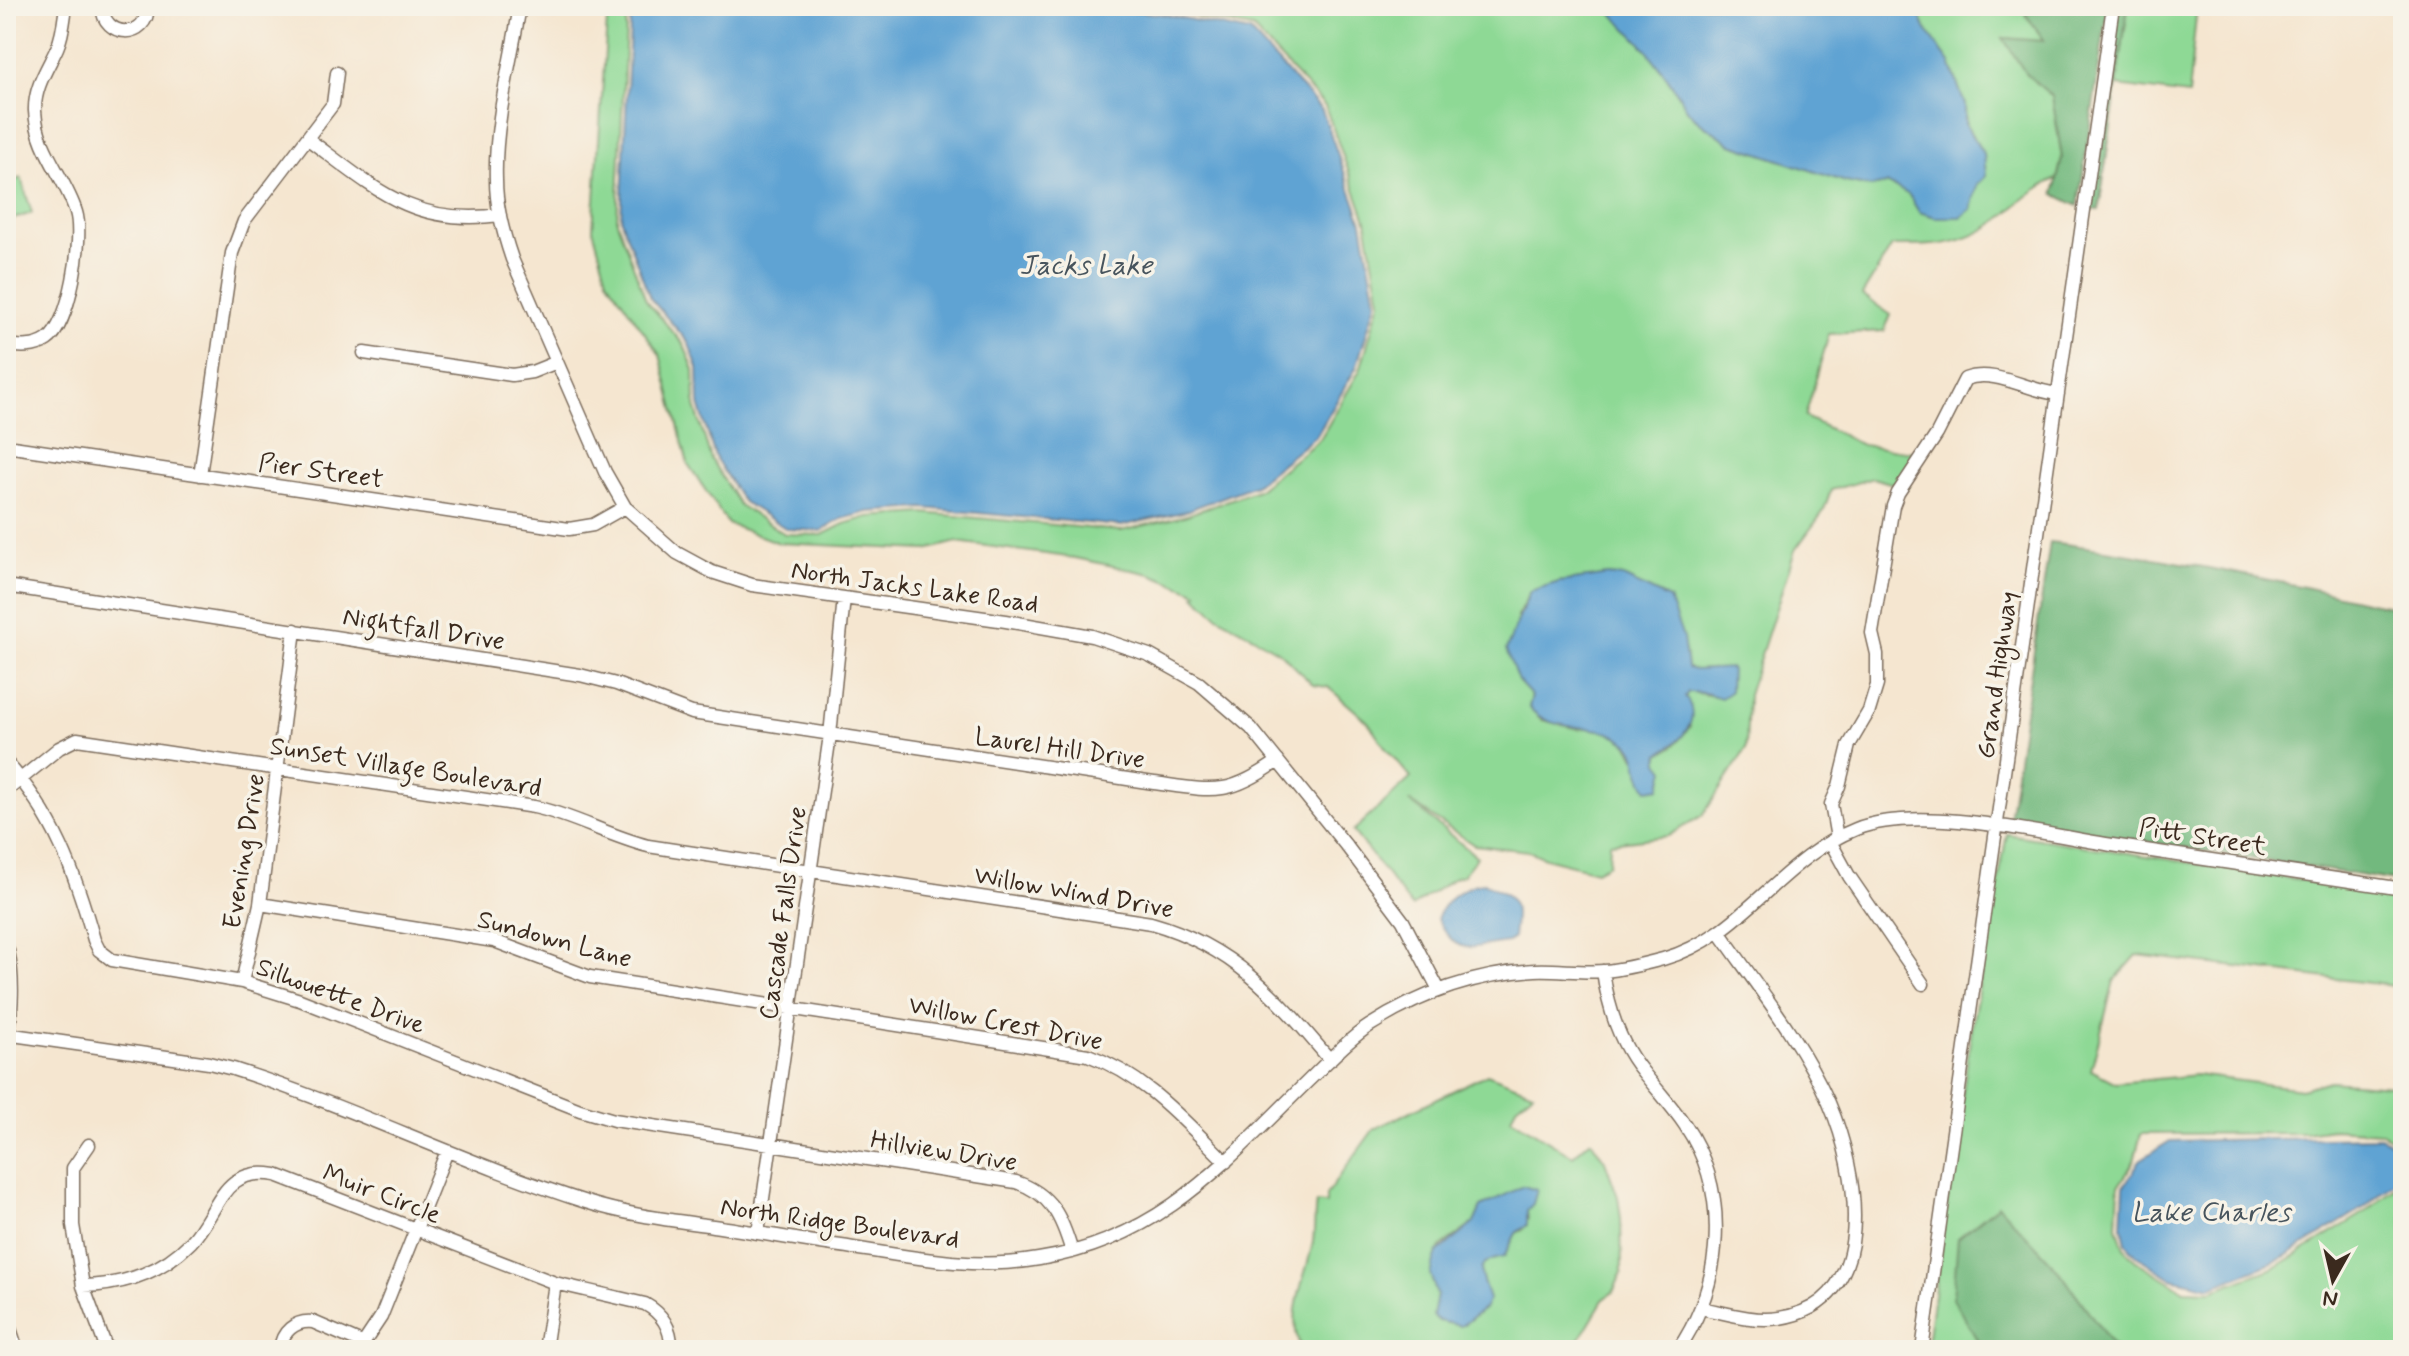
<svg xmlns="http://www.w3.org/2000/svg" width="2409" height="1356" viewBox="0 0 2409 1356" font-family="Mynerve,sans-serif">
	<rect width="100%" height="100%" fill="#f7f3e8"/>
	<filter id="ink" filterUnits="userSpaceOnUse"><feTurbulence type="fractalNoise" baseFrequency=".0125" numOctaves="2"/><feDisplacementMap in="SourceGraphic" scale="16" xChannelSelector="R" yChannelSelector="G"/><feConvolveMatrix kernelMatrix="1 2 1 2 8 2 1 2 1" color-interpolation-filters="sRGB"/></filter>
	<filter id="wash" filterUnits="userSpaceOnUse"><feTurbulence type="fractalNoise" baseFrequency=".006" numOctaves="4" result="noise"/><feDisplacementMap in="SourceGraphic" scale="32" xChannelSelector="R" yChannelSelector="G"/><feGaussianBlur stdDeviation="1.8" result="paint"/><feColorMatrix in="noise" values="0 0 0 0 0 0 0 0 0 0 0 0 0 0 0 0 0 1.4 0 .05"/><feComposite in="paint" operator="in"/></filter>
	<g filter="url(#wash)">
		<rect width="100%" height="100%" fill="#f5e6d0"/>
		<path fill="#8ed995" stroke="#64825a" stroke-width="2" fill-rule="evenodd" d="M608,6h19l-10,216 29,78 38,45 10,25 1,36 16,53 28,46 46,29 37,1 22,-11 24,-7 55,-4 198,18 63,-15 73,-26 63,-51 40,-69 20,-69 -14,-81 -41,-114 -73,-78 -82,-17 -38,-5h470c29,22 54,54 74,85 5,7 8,15 13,21 12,14 27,19 40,31l117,39 25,5 15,-3 11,4 12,7 10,17 17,5h25l10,-8 6,-24 9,-9 -2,-21 -18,-30 -1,-20 -15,-42 -25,-35 -9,-22h104l25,36 -41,-4 22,35 26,23 10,62 -5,21c-22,8 -34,21 -52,36 -37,31 -67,31 -113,31l-30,49 29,20 -7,16 -55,3 -24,83 57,28 57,8 -12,35 -34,-10 -42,12 -8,22 -28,38 -47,145 -2,54 -43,66 -35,21 -58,7 -1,21 -13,7 -51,-13 -16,-7 -55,-6 -65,-44 68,56 -14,18 -9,3 -42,29 -59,-76 58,-53 -24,-28 -19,-28 -40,-35 -15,-2 -31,-31 -64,-38 -23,-21 3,-2 -47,-19 -76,-16 -118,-16 -31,8 -147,-7 -51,-19 -40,-60 -28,-109 -53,-76 -14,-50zM1609,575l14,2 46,22 16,52 2,17 8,2 15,-1 3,27 -25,-5 -3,6 5,30 -17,20 -14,7v8l-24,-4 -8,-15 -12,-8 -23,-8 -13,2 -37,-9 -13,-13 3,-11 -14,-15 -4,-15 4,-51 12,-24 29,-9z
			M2128,6h69l-9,89 -71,-9z
			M21,178l11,35 -22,7 -4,-14v-23z
			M2007,834l396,62v91l-266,-32 -23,26 -23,89 25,13 80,-8 105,14 29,-8 73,6v58l-23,-13 -47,-3 -28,4 -164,1 -7,27 -15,25 -2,40 6,20 13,15 48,29 28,1 66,-25 89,-55 33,-28 3,-6v173h-287l-56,-78 -106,26 29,52h-57l48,-336z
			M1487,1074l46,18 -17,14 -5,12 62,38 18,-16 14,21 13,36 3,22 1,53 -9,20 -10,8 -30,50h-271c-18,-35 5,-73 11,-109 2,-13 1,-26 3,-38l10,1v-9l48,-66zM1494,1202l33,8 1,8 -5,12 -7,3 -12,24 -11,-1 -11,8 -3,8 6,15 -7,27 -17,12 -25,-22 1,-9 -7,-21 11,-27 33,-24 7,-16z"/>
		<path fill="#72b97e" stroke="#56724e" stroke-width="2" d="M2020,6h88l-30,200 -24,-12 8,-36 -10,-62 -26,-22 -23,-36 42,3z
			M2118,6h10l-29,204 -11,-1z
			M2050,542c83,11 163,26 244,43 37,7 72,18 109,23v274l-394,-62z
			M1998,1205l62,67 56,78h-133l-30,-52 5,-60z"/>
		<path fill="#5ea3d3" stroke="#4c6678" stroke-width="2" d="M631,6h461l77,9 81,17 72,78 40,112 14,80 -20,66 -39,67 -62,50 -72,27 -62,14 -198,-18 -55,4 -26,7 -21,12 -34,-2 -45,-28 -27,-44 -16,-53 -1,-36 -10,-26 -38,-44 -29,-78z
			M1602,6h314l9,22 25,35 15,42v20l19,30 2,21 -9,9 -6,24 -10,8h-26l-16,-5 -10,-17 -12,-7 -11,-4 -15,3 -25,-5 -117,-39c-13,-12 -28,-17 -40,-31 -5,-6 -8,-14 -13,-21 -20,-31 -45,-63 -74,-85z
			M1608,575l15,2 46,22 14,39 4,30 8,2 36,-2 -1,24 -9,6 -16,-5 -17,-1 -3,5c19,23 -6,46 -26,57v8l6,8 -5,18 -12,2c-11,-14 -9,-36 -20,-46 -29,-27 -74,-6 -99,-37l3,-11 -14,-15 -12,-31 24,-59 29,-9z
			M1484,883c34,16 33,18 29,55l-5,4c-38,4 -49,17 -71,-23 5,-18 29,-35 47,-36z
			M2380,1137l17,8 6,7v14l-6,14 -32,27 -88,54 -66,26 -40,-9 -33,-21 -12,-14 -4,-17 2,-40 16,-26 30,-19z
			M1523,1186l14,4 -4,14 -6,6v15l-11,8 -12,24c-32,6 -24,15 -15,42l-4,9 -24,18 -22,-5 -6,-5 4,-21 -7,-21 7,-21 37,-30 7,-16z"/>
	</g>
	<g filter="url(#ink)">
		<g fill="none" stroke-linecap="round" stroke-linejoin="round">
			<defs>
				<path id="minor" d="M102,6c1,33 46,34 46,0
					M520,6c-9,55 -26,118 -24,174 0,27 7,53 16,79l93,213 20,35 52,46 35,19 40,13 254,36 86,15 57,19 50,28 52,45 97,120 55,73 36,69
					M308,139c65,48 105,88 192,76
					M6,345c14,2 29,3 41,-5 23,-15 37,-103 29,-128 -11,-35 -39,-62 -41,-101 -1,-24 13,-43 22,-63 6,-13 7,-28 9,-42
					M364,353l148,22 20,-3 25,-10
					M6,446l563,83 24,-4 32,-18
					M200,475l32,-222 12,-32 89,-117 4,-31
					M6,586l574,89 36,9 76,29 462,70c59,8 74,14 124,-22
					M6,762c48,53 69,110 88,178l5,10 13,10 130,22 58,18 280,110 34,10 402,62c36,12 46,36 56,70
					M6,791l53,-43 18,-9 457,68c39,8 74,29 114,39l503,77c82,23 126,74 179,137
					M1837,838l-6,-34 8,-18 10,-41 20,-34 8,-26v-31l-5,-21 21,-127 5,-13 39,-59 28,-55c31,-11 62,12 93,15
					M1831,843l18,33 74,108
					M260,904l234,37 96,36 498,78c58,21 95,65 138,107
					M1603,971c5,37 16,72 40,101 14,18 29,34 42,53 46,68 38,159 -7,225
					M242,982l18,-78 35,-274
					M6,1034l203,29 24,6c120,38 233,95 353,133 41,13 84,18 127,24 43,6 85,14 128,20 65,10 132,25 198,13 123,-20 185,-96 269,-178 20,-19 38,-40 61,-55 50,-32 106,-52 166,-56 23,-1 47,3 70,1 20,-2 39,-7 58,-12 81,-23 115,-99 193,-130 63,-25 188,5 256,16 97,15 194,29 291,44
					M89,1145l-16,23v57l10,61 24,64
					M758,1233l72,-498 14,-137
					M83,1286c41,-1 79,-14 108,-44 29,-31 30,-77 85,-67l279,108 90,21c18,10 27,25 26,46
					M1701,1308c25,5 52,14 78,10 103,-15 79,-148 50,-215 -27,-61 -71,-116 -109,-170
					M280,1350c1,-18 15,-30 33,-28l51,22
					M359,1350l22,-33 66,-166
					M545,1350l10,-67
					M1922,1350l191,-1344"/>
				<path id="major" d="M6,951c6,29 4,57 0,86
					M6,1323l9,27"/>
			</defs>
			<use href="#minor" stroke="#7c6c5c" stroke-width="15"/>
			<use href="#major" stroke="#7c6c5c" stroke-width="19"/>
			<use href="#minor" stroke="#fff" stroke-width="12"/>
			<use href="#major" stroke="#fff" stroke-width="16"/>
		</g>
	</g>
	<g text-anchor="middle" stroke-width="7" stroke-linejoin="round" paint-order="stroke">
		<g font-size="26" fill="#3b2a1e" stroke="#f7f3e8">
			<text transform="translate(321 470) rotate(8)" y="9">Pier Street</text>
			<text transform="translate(915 586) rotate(8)" y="9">North Jacks Lake Road</text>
			<text transform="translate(424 628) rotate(9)" y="9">Nightfall Drive</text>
			<text transform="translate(1996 675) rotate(-82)" y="9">Grand Highway</text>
			<text transform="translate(1060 747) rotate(8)" y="9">Laurel Hill Drive</text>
			<text transform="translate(406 766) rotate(9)" y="9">Sunset Village Boulevard</text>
			<text transform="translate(2203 836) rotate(9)" y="9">Pitt Street</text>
			<text transform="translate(243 851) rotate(-81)" y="9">Evening Drive</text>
			<text transform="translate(1074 891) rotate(10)" y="9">Willow Wind Drive</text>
			<text transform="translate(782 913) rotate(-82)" y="9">Cascade Falls Drive</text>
			<text transform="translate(555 938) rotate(15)" y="9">Sundown Lane</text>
			<text transform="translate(341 995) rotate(20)" y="9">Silhouette Drive</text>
			<text transform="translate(1006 1022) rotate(11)" y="9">Willow Crest Drive</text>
			<text transform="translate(944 1150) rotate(9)" y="9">Hillview Drive</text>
			<text transform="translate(382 1193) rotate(21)" y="9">Muir Circle</text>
			<text transform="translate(840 1222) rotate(8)" y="9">North Ridge Boulevard</text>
		</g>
		<g font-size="28" font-style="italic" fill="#47545d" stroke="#f7f3e8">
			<text x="1086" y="274">Jacks Lake</text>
			<text x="2211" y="1221">Lake Charles</text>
		</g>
	</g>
	<rect width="2409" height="1356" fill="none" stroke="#f7f3e8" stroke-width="32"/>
	<g transform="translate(2333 1280) rotate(188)" stroke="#f7f3e8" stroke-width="6" paint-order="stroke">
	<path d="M0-6L14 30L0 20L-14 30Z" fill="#3b2a1e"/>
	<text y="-12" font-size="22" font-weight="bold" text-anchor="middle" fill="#3b2a1e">N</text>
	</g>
</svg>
